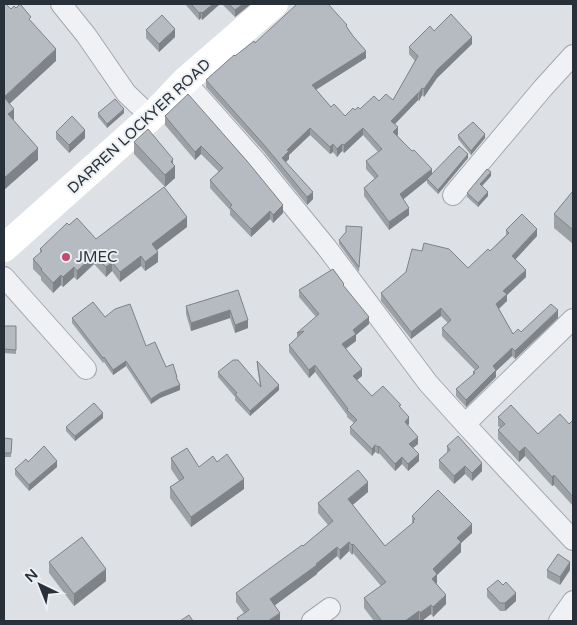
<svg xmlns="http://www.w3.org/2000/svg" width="577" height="625" viewBox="0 0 577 625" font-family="'Varela Round',sans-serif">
	<rect width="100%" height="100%" fill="#dde1e5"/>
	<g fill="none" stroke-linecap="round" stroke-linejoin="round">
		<defs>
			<path id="street" d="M61,4l25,31 40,58 25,24
				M185,81l71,80 71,87 101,135 37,41 108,116
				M453,195l90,-107 30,-33
				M4,277l82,92
				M465,424l108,-105
				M312,621l18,-13
				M559,621l14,-20"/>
		</defs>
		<use href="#street" stroke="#a3a8ae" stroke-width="22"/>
		<use href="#street" stroke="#eff1f4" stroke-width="20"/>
		<path stroke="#fff" stroke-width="28" d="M4,248l147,-131 34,-36 89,-77"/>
	</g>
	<path fill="#9ca1a6" d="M185,4h35l-18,16 -1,-2 -2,2z
		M222,4h29l-16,13z
		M347,27l19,31 -50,32 15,17 14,9 10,-6 5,-1 19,-8 14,-1 22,-39 -6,-7v-7l25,-16 38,13 -35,34 -13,19 -2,-2 -3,6 -1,-1 -23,24 3,11h-1l35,39 36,-16 -30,36 -11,-11v-3l-24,19 6,16 -20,15 -25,-34v-8l11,-9 -9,-10v-8l12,-9 -15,-17 -19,18 -2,-2 -5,6 -4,-5 -3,2 -20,-19 -21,20v4l-4,3 28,37 -6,6 -42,-52 -59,-66v-7l29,-24 20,-13z
		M146,30l29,7 -16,15 -13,-14z
		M98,113h26l-17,15 -9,-11z
		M165,116l118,97 -10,10 -3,-4 -19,18 -21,-22v-5l-20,-22v-8l9,-8 -18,-18 -6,6 -30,-35z
		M56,132l29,6 -16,15 -13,-14z
		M458,135l27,3 -14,17 -13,-16z
		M134,142l39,22 2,14 -10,9 -31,-33z
		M491,176l-9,10 6,10 -10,11 -11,-10v-4z
		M573,191v53l-19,-16v-14z
		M69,225l27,14 91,-12 -31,23 2,12 -13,9 -4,-5 -21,16 -8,-11 -6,6 -12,-13 -17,16 -3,-3 -11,10 -2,-2 -8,8 -12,-13v-3l-8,-8v-10l7,-6v-4z
		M362,227l-3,45 -20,-28v-4z
		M506,230l31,6 -22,24 11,17 -19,18v6l-8,8 14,25 8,-2 37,-14 -43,41 -3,-3 -16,15v6l-30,30 -10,-11v-7l17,-14v-3l2,-2 -33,-34v-8l6,-5 -7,-7 -30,23 -30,-38v-8l87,-25 22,-17 16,-16z
		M344,287l25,37 -13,11v6l-10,8 16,27 -5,4 15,16 29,12 8,16 -1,2 10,18 -5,4 6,13 -11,10 -6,-7 -7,7 -16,-18 -1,1 -3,-2 -3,4 -22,-22v-7l4,-4 -7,-6v-2l-32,-43 -6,6 -20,-26v-7l8,-7v-5l19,-16 -17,-20v-7z
		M238,290l10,38 -13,5 -5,-15 -39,13 -5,-17v-8z
		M105,317l41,29 20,21 11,13 3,10 -20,8 -9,6 -25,-38 -13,9 -9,-13 -1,1 -31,-40v-5z
		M4,326h12v28l-12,-1z
		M257,361l22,29 -29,26 -15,-16v-3l-17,-20v-5l42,14 -3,-20z
		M498,417l40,17 31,-10 4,-4v86l-19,-21 -2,1 -27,-30 -6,6 -21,-23v-9l2,-2 -2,-2z
		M103,418l-28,23 -9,-10v-4z
		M4,438l8,1 -1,18h-7z
		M447,446l35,25 -10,10 -7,-7 -11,10 -15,-16v-8l8,-7z
		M171,458l28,9 18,-5 27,27 -53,38 -21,-29v-11l9,-6 -8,-12z
		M28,462l29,5 -28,24 -14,-16v-6z
		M368,492l-16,13 33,41 27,-22v-8l60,17 -11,10v9l-24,23v9l9,20 -13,13 -2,-3 -9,7h-3v-1l-1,1h-44l-10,-13v-10l17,-12 -28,-33 -1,2 -3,-4 -9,9 -3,-4 -20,17v1l-42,31 5,16h-43v-3l7,-5 -8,-11v-9l67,-47 25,-21 -10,-12v-10z
		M49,562l57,19 -32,25 -25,-33z
		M547,570h23l-10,15 -13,-7z
		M487,589l29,12 -11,10h-5l-13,-14z"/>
	<path fill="#7f8387" d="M213,4h7l-18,16v-7z
		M243,4h8l-16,13v-7z
		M201,12v6l-2,2v-7z
		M175,29v8l-16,15v-8z
		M472,37v7l-35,34 -13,19v-8l13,-19z
		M56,49v12l-52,48v-12z
		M366,51v7l-54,34v-7z
		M422,88v7l-3,6v-8z
		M418,93v7l-27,28v-7z
		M14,109v12l-6,-7z
		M124,109v4l-17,15v-4z
		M398,127v8l-5,4v-7z
		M310,128v7l-21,20v4l-7,7v-8l5,-8z
		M363,128v7l-19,18v-8z
		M85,130v8l-16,15v-8z
		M485,134v4l-14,17v-4z
		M333,144v8l-3,2v-7z
		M342,144v7l-5,6v-8z
		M201,146v8l-6,6v-8z
		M38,148v12l-34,30v-12z
		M468,154v4l-30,36v-4z
		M173,159v8l2,-1v12l-10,9v-12l6,-13z
		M432,169v7l-32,26v-8z
		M491,172v4l-11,12v-4z
		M313,192v7l-6,6v-8z
		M488,192v4l-10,11v-4z
		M283,205v8l-10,10v-8z
		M409,208v7l-20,15v-8z
		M270,211v8l-19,18v-8z
		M187,217v10l-35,27v-10z
		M537,229v7l-25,27v-7z
		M158,252v10l-13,9v-9z
		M94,255v9l-17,16v-9z
		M141,256v10l-21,16v-10z
		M112,262v9l-6,6v-10z
		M74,267v10l-11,10v-10z
		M526,270v7l-19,18v6l-11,10v-7l7,-13z
		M61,275v10l-8,8v-10z
		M441,308v8l-30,23v-7z
		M230,310v8l-39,13v-8z
		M558,310v8l-43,41v-8z
		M369,317v7l-13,11v6l-14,10v-7l11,-14z
		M248,320v8l-13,5v-8z
		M512,348v8l-16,15v6l-30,30v-7l27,-34z
		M126,361v5l-13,9v-5z
		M315,365v7l-6,6v-8z
		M362,369v7l-9,7v-7z
		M180,385v5l-20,8 -9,6v-5l9,-6z
		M279,385v5l-29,26v-5z
		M103,413v5l-28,23v-5z
		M409,417v7l-4,5v-7z
		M418,437v7l-9,7v-7z
		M375,445v7l-3,4v-7z
		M379,446v7l-1,1v-7z
		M525,447v9l-6,6v-10z
		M419,454v7l-11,10v-7z
		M402,457v7l-7,7v-7z
		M57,461v6l-28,24v-6z
		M482,463v8l-10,10v-8z
		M465,466v8l-11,10v-8z
		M554,475v10l-2,1v-9z
		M244,479v10l-53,38v-10z
		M368,482v10l-20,17v-10z
		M472,524v9l-11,10v9l-24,23v8l-5,5 1,-19 24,-31z
		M349,542v9l-9,9v-10z
		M353,544v9l-1,2v-10z
		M337,547v9l-20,17v1l-47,35v-10l46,-35z
		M570,562v8l-10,15v-8z
		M106,569v12l-32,25v-12z
		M516,593v8l-11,10v-8z
		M446,595v9l-13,13v-10z
		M431,605v9l-9,7h-2v-8z
		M419,611v9l-1,1h-13z
		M280,613v8h-12z"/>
	<path fill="#b5bbc1" stroke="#7f8387" d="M6,4l5,5 3,-3 2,2 4,-4 11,13 -2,2 27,30 -52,48 10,12 -6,5 30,34 -34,30v-172z
		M191,4h22l-11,9 -1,-1 -2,1z
		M229,4h14l-8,6z
		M297,4h31l19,21 -1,1 7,10 13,15 -54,34 19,22 3,-3 11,12 8,-8 2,2 3,-3 2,2 14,-13 5,5 7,-7 7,6 25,-44 -9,-9 21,-21 4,5 17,-17 21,23 -35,33 -13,19 -2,-1 -3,5h-1l-27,28 7,6 -5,5 19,19 2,-1 18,19 -32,25 9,14 -20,14 -25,-34 14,-12 -12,-15 16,-12 -19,-21 -19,17 -2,-1 -5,5 -4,-5 -3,3 -20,-19 -23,22 2,1 -7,7 31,34 -6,5 -42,-51 -59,-66 28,-25 1,1 19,-15 1,2z
		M162,15l13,14 -16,15 -13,-14z
		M188,94l59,67 36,44 -10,10 -3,-4 -19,18 -21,-22 2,-2 -22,-25 13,-12 -22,-22 -6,6 -30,-36z
		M115,99l9,10 -17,15 -9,-11z
		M72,116l13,14 -16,15 -13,-13z
		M473,122l12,12 -14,17 -13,-16z
		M148,129l25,30 -2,3 4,4 -10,9 -31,-33z
		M459,146l9,8 -30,36 -11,-11z
		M487,169l4,3 -11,12 8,8 -10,11 -11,-10z
		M164,187l23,30 -35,27 6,8 -13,10 -4,-6 -21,16 -8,-10 -6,5 -12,-12 -17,16 -3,-4 -11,10 -2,-2 -8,8 -12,-13 1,-1 -9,-10 9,-8 -2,-2 27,-26 2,2 8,-7 19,21z
		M573,191v39l-19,-16z
		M522,214l15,15 -25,27 14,14 -23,21 4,3 -11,10 17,30 5,-5 3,3 30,-28 7,6 -43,41 -3,-3 -19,18 3,4 -30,30 -10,-11 19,-16 -2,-1 6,-5 -37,-39 9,-8 -10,-12 -30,24 -30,-39 25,-21 6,-23 10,2 2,-8 25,6 19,19 20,-19 2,2 19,-18 -3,-3z
		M346,226l16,1 -3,40 -20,-27 7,-8z
		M333,269l11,15 -1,1 26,32 -16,13 3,4 -14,10 20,25 -9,7 19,20 11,-10 18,19 -2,1 10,11 -4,5 13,15 -9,7 10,10 -11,10 -6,-7 -7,7 -16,-18 -1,1 -3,-2 -3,4 -22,-22 7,-7 -10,-10 1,-1 -33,-44 -6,5 -20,-25 15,-14 -7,2 22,-19 -20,-24z
		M238,290l10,30 -13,5 -5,-15 -39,13 -5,-17z
		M93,302l12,15 10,-8 15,-5 16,42 9,-4 11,25 7,-3 4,13h-1l4,8 -20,8 -9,6 -25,-38 -13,9 -9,-13 -1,1 -31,-40z
		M4,326h12v24l-12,-1z
		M233,360h5l23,27 -4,-26 22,24 -29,26 -15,-17 2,-1 -19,-21z
		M94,403l9,10 -28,23 -9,-9z
		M511,405l27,29 22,-20 9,10 4,-4v77l-19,-22 -2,2 -27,-30 -6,5 -21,-22 7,-6 -7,-7z
		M458,436l24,27 -10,10 -7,-7 -11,10 -15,-16 11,-10 -3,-4z
		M4,438l8,1 -1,14h-7z
		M44,446l13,15 -28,24 -14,-16 11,-10 2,3z
		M187,448l12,19 14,-11 4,6 10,-8 17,25 -53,38 -21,-30 14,-9 -13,-20z
		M358,470l10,12 -20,17 37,47 29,-24 -1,-1 2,-2 -3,-3 26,-26 34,34 -15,14 4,4 -28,27 4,5 -5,5 14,16 -13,12 -2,-2 -11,8 -1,-2 -14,10h-26l2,-1 -17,-22 22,-16 -33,-38 -1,1 -3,-3 -9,8 -3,-3 -21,17 1,1 -47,34 10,14 -12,8h-29l-2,-3 12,-8 -13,-17 66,-48 1,1 30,-25 -15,-18z
		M82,537l24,32 -32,25 -25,-32z
		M558,554l12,8 -10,15 -13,-7z
		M498,580l5,5 3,-3 10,11 -11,10h-5l-13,-14z
		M189,615l4,6h-13z"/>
	<circle fill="#bf4d6b" stroke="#ecf0f3" stroke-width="2" cx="66" cy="257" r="5"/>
	<g text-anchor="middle" stroke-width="4" stroke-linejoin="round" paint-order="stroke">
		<g font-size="15" fill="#28303a" stroke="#ecf0f3">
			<text transform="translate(139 126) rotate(-43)" y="5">DARREN LOCKYER ROAD</text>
		</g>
		<g font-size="15" fill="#28303a" stroke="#ecf0f3" text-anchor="start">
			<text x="76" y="262">JMEC</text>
		</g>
	</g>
	<rect width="577" height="625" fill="none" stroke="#28303a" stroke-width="10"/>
	<g transform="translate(40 585) rotate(317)" stroke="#ecf0f3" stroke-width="4" paint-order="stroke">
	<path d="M0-4L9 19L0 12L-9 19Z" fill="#28303a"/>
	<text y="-8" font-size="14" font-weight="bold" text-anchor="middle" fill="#28303a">N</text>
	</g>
</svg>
